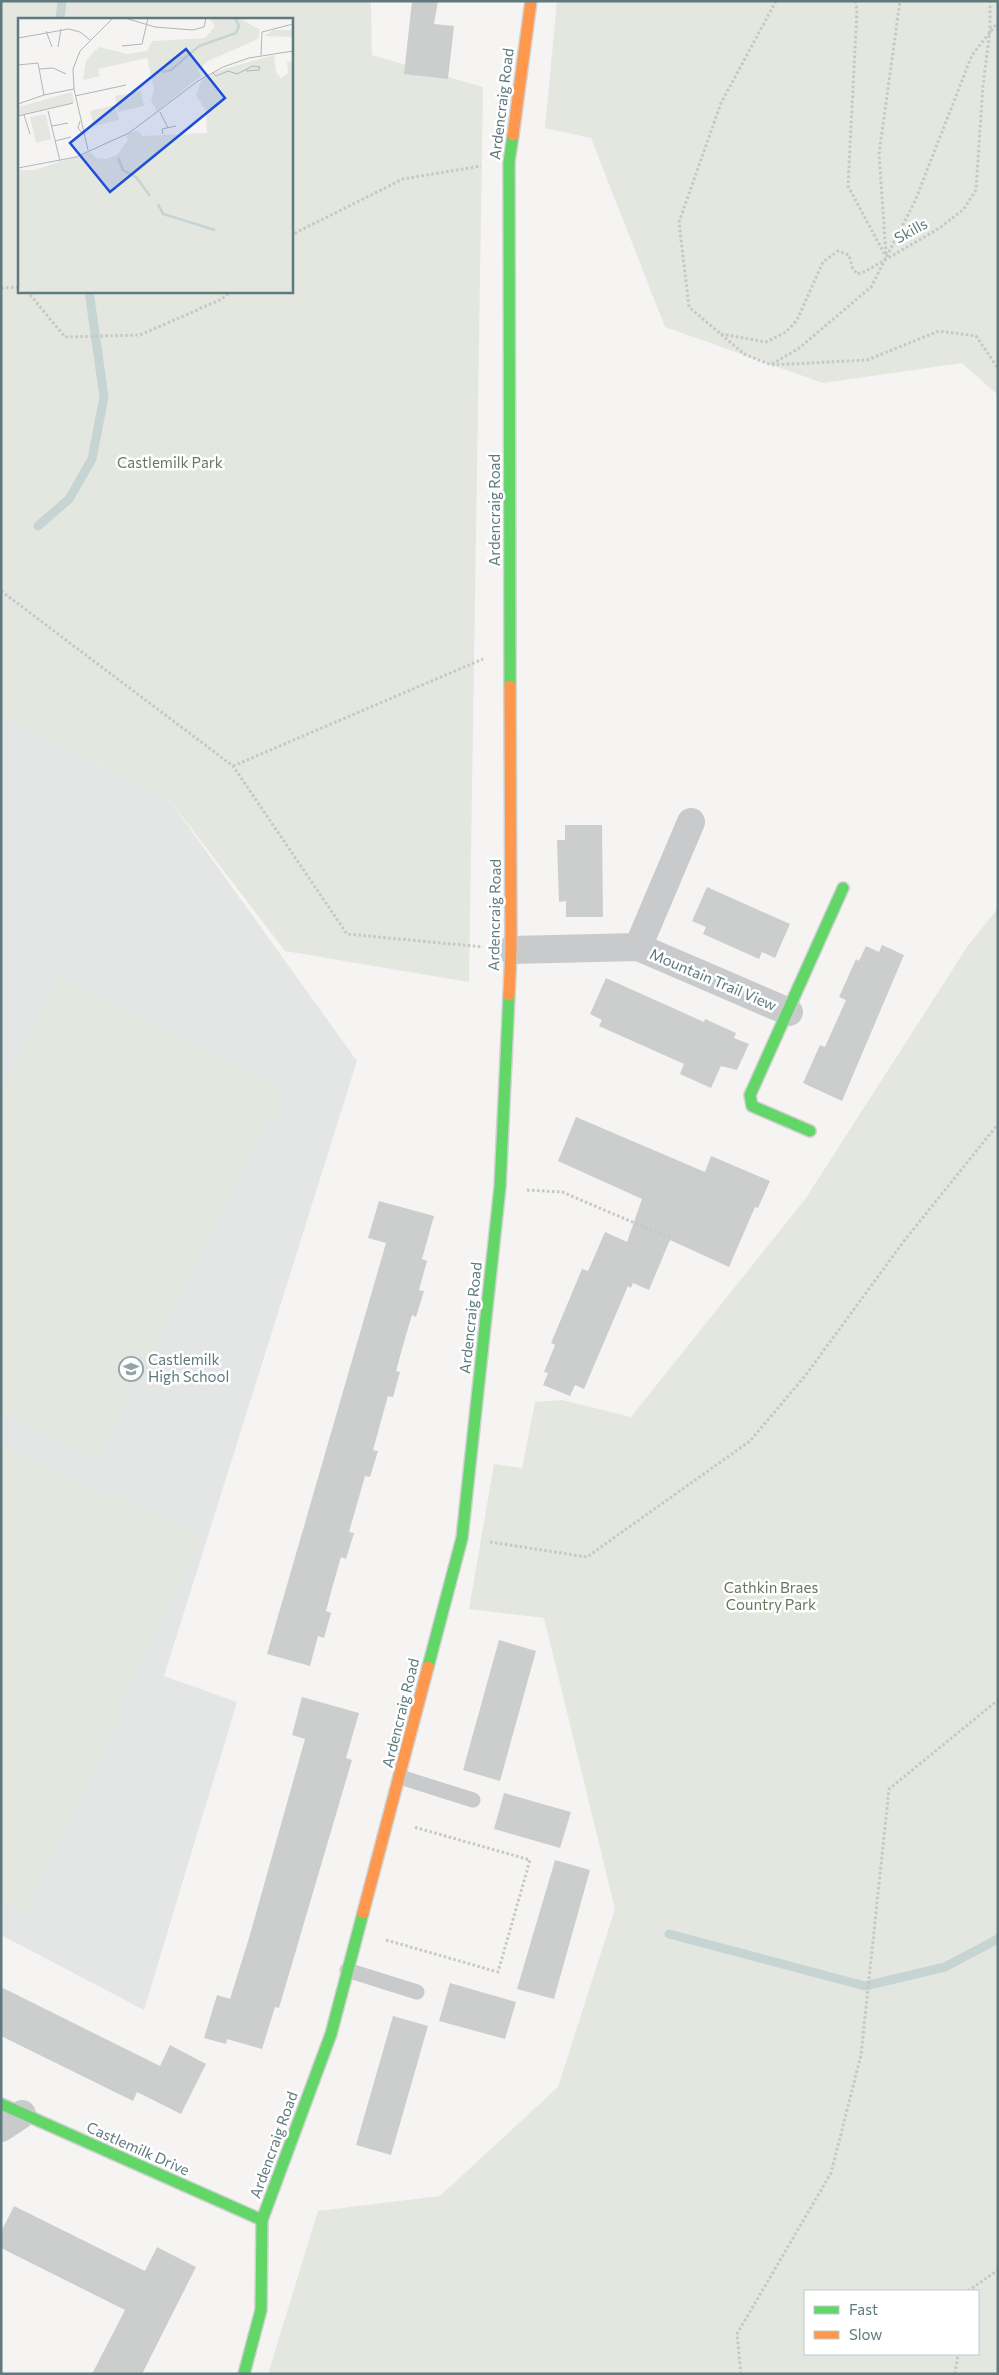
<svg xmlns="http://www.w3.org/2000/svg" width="999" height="2375" viewBox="0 0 999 2375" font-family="Commissioner,sans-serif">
	<rect width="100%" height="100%" fill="#f5f4f3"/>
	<path fill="#e4e6e5" d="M1,717l167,81 189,263 -193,615 73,26 -93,308 -143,-75z"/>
	<path fill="#e4e6e0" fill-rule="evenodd" d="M1,1h370l1,54 111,32 -14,895 -184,-31 -117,-153 -167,-81zM19,19h272v272h-272z
		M557,1h441v394l-36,-32 -139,20 -158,-56 -74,-189 -46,-10z
		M998,908v1466h-730l50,-163 122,-15 118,-109 57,-178 -71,-291 -75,-9 25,-145 28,4 13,-66 27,-2 69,17 175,-219 161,-251zM978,2291v63h-173v-63z
		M61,974l225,118 -192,368 -93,-48v-322z
		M1,1443l201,95 -178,375 -23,-11z"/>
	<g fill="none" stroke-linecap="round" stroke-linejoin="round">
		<path stroke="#c7d4d4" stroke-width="9" d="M60,19l2,-18
			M38,526l31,-27 23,-40 12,-62 -15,-106
			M669,1934l196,52 80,-19 53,-28"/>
	</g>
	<path fill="#cccece" d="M412,1h26l-4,23 20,2 -6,53 -44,-5z
		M565,825h37l1,92h-37v-16l-7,1 -2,-62h8z
		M707,887l83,37 -15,34 -13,-6 -3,7 -56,-25 3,-7 -14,-6z
		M882,945l22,10 -62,146 -39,-18 17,-38 5,2 21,-47 -7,-3 17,-38 3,2 7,-15 13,6z
		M606,978l98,44 1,-3 31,14 -2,5 15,6 -12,26 -16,-4 -10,22 -31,-14 4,-10 -85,-38 3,-6 -12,-6z
		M576,1117l129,55 6,-16 59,25 -12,27 -3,-1 -26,60 -59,-27 -21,50 -16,-7 -2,5 -3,-2 -44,103 -9,-4 -5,11 -27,-11 5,-12 -4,-1 11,-27 -4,-2 31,-74 6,2 17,-39 22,10 15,-43 -84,-38z
		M379,1201l55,15 -12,43 5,2 -8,29 5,1 -8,26 -4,-2 -8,27 -8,29 4,1 -7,25 -5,-1 -15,54 5,1 -8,26 -5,-1 -16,56 5,1 -8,26 -5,-2 -8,28 -7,26 5,2 -7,25 -6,-2 -8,30 -43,-12 119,-411 -18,-5z
		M499,1640l37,11 -36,130 -37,-11z
		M302,1697l57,16 -13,45 6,2 -73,248 -4,-1 -13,42 -35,-10 -1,5 -22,-6 13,-43 13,4 19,-61 56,-199 -13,-4z
		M504,1793l67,19 -11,36 -66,-19z
		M555,1860l35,10 -36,129 -37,-10z
		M450,1983l66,19 -11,37 -66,-18z
		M1,1987l159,79 10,-21 36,19 -25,50 -44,-22 -4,9 -132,-65z
		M393,2016l35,10 -37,129 -35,-10z
		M14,2206l131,65 12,-24 39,20 -54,107h-50l33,-64 -124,-62v-16z"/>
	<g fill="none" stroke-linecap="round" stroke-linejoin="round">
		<defs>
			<path id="fast" d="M510,686l-1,-524 4,-27
				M810,1131l-58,-25 -2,-11 93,-207
				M428,1667l34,-129 38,-351 9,-192
				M1,2104l261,116
				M244,2374l17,-64 1,-90 69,-186 32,-121"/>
			<path id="slow" d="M513,135l18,-134
				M509,995l2,-45 -1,-264
				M363,1913l65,-246"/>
		</defs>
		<use href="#fast" stroke="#d0d1d1" stroke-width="14"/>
		<use href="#slow" stroke="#d0d1d1" stroke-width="14"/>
		<path stroke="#c6c8c8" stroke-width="3" stroke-dasharray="2.5 2.5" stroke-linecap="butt" d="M776,1l-55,102 -42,119 10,85 55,47 27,11 96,-5 72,-29 37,5 22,32
			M855,1l2,8 -9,177 38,71
			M291,237l6,-5 106,-53 78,-13
			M886,254l-7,-100 21,-153
			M1,288l18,-1
			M27,291l38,46 75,-2 82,-36 9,-8
			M721,334l45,8 20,-10 11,-12 26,-58 15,-11 11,4 3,12 5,7 7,-2 74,-43 25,-19 13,-20 7,-105 7,-54v-30
			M772,364l26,-15 73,-62 44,-86 57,-146 26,-33
			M1,591l232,175 114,168 136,13
			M233,766l250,-107
			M527,1190l35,2 108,46
			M490,1542l97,15 163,-116 55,-65 99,-135 94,-117
			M386,1940l112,32 32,-112 -116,-33
			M968,2291l30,-21
			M741,2374l-4,-40 94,-161 30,-118 28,-266 109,-89
			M955,2374l3,-20"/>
		<path stroke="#c9cacb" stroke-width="15" d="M400,1777l73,23
			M347,1970l70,22"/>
		<path stroke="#c9cacb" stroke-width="28" d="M638,947l53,-125
			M511,950l127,-3 151,65
			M1,2128l21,-14"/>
		<use href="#fast" stroke="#63d668" stroke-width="11"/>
		<use href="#slow" stroke="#ff974d" stroke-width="11"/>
	</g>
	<defs>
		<symbol id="school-ring" viewBox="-11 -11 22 22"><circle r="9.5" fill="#fff" stroke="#94a5a8" stroke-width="1.5"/><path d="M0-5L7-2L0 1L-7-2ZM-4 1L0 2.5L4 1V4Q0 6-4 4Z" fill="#94a5a8"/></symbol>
	</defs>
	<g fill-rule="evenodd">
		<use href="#school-ring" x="117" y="1355" width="28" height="28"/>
	</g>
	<g text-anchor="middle" stroke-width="5" stroke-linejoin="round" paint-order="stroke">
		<g font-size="15" fill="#5f7a7f" stroke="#fff">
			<text transform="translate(502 104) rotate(-83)" y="5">Ardencraig Road</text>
			<text transform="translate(911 231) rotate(-29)" y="5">Skills</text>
			<text transform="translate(495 510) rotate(-90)" y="5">Ardencraig Road</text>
			<text transform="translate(495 915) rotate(-89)" y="5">Ardencraig Road</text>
			<text transform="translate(713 980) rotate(23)" y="5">Mountain Trail View</text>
			<text transform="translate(471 1318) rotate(-84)" y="5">Ardencraig Road</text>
			<text transform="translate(401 1713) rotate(-76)" y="5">Ardencraig Road</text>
			<text transform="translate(274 2145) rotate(-70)" y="5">Ardencraig Road</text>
			<text transform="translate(138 2149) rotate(24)" y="5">Castlemilk Drive</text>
		</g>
		<g font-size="15" fill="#69775e" stroke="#fff">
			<text x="170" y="468">Castlemilk Park</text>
			<text x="771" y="1593">Cathkin Braes<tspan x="771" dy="17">Country Park</tspan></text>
		</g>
		<g font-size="15" fill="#5f7a7f" stroke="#fff" text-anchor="start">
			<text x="148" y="1365">Castlemilk<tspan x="148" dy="17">High School</tspan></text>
		</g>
	</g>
	<g transform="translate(18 18)">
		<rect width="275" height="275" fill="#f5f4f3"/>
		<path d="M191,0h30l21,12 -2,9 -50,22 -10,9 3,6 -44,35 -6,-10 3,-12 -7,-31 -49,11 2,7 -17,4 3,-20 13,-13 29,7 19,-3 5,-10 53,-3 10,-12zM255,12h20v7l-29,-1zM256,37l2,17 5,6 7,-5 -1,-11 6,-1v232h-272l-3,-10v-113h16l57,-18 5,6 10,1 11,-4 11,-15 -2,-4 8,-5h5l3,5 65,-3 -1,-22 -10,-16 5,-14 16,-10zM123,73l3,15 -26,6 -3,-16zM54,74l2,10 -56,14v-9zM97,87l4,15 -25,6 -4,-15zM28,96l5,25 -15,4 -6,-26z" fill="#e4e6e0"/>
		<path fill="none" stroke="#c7d4d4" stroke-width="2.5" d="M144,54l9,-2 28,-24 37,-13 3,-7 -4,-8M100,140l5,12 13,7 14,19M140,186l5,10 52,16"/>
		<path fill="none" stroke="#acb8ba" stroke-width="1" d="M107,0l30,9 38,3 11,-3 2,-9M28,13l6,16M0,20l51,-9 11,3 10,8M104,28l20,-2 6,-26M40,29l3,-18M243,37l1,-23 31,-8M0,47l20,-2 6,32 30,-6M21,51l14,-1 13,6M194,54l4,4 12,-5 9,3 16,-8 7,1 -1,3 -13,1M57,78l51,-11M0,86l26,-9M30,93l12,50M142,94l8,16M6,97l6,19M0,98l55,-13M62,103l-2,7 5,6M34,108l16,-3M145,116l-1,-5 14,-3M37,123l16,-4M70,132l-14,-61 -1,-20 7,-18 33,-33M0,150l58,-11 53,-24 69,-52 25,-14 26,-9 44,-7"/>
		<path fill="#1d4ed8" fill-opacity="0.15" stroke="#1d4ed8" stroke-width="2.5" d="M168,31l39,49 -115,94 -40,-49z"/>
		<rect width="275" height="275" fill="none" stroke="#5f7a7f" stroke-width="2.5"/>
	</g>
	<rect width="999" height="2375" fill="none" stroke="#5f7a7f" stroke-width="5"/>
	<rect x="804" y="2290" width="175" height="65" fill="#ffffff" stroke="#bfcacc"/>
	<rect x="814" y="2306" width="25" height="8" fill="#63d668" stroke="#bfcacc"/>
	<text x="849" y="2315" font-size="15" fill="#5f7a7f">Fast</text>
	<rect x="814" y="2331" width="25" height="8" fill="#ff974d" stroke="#bfcacc"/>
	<text x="849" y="2340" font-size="15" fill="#5f7a7f">Slow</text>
</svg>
